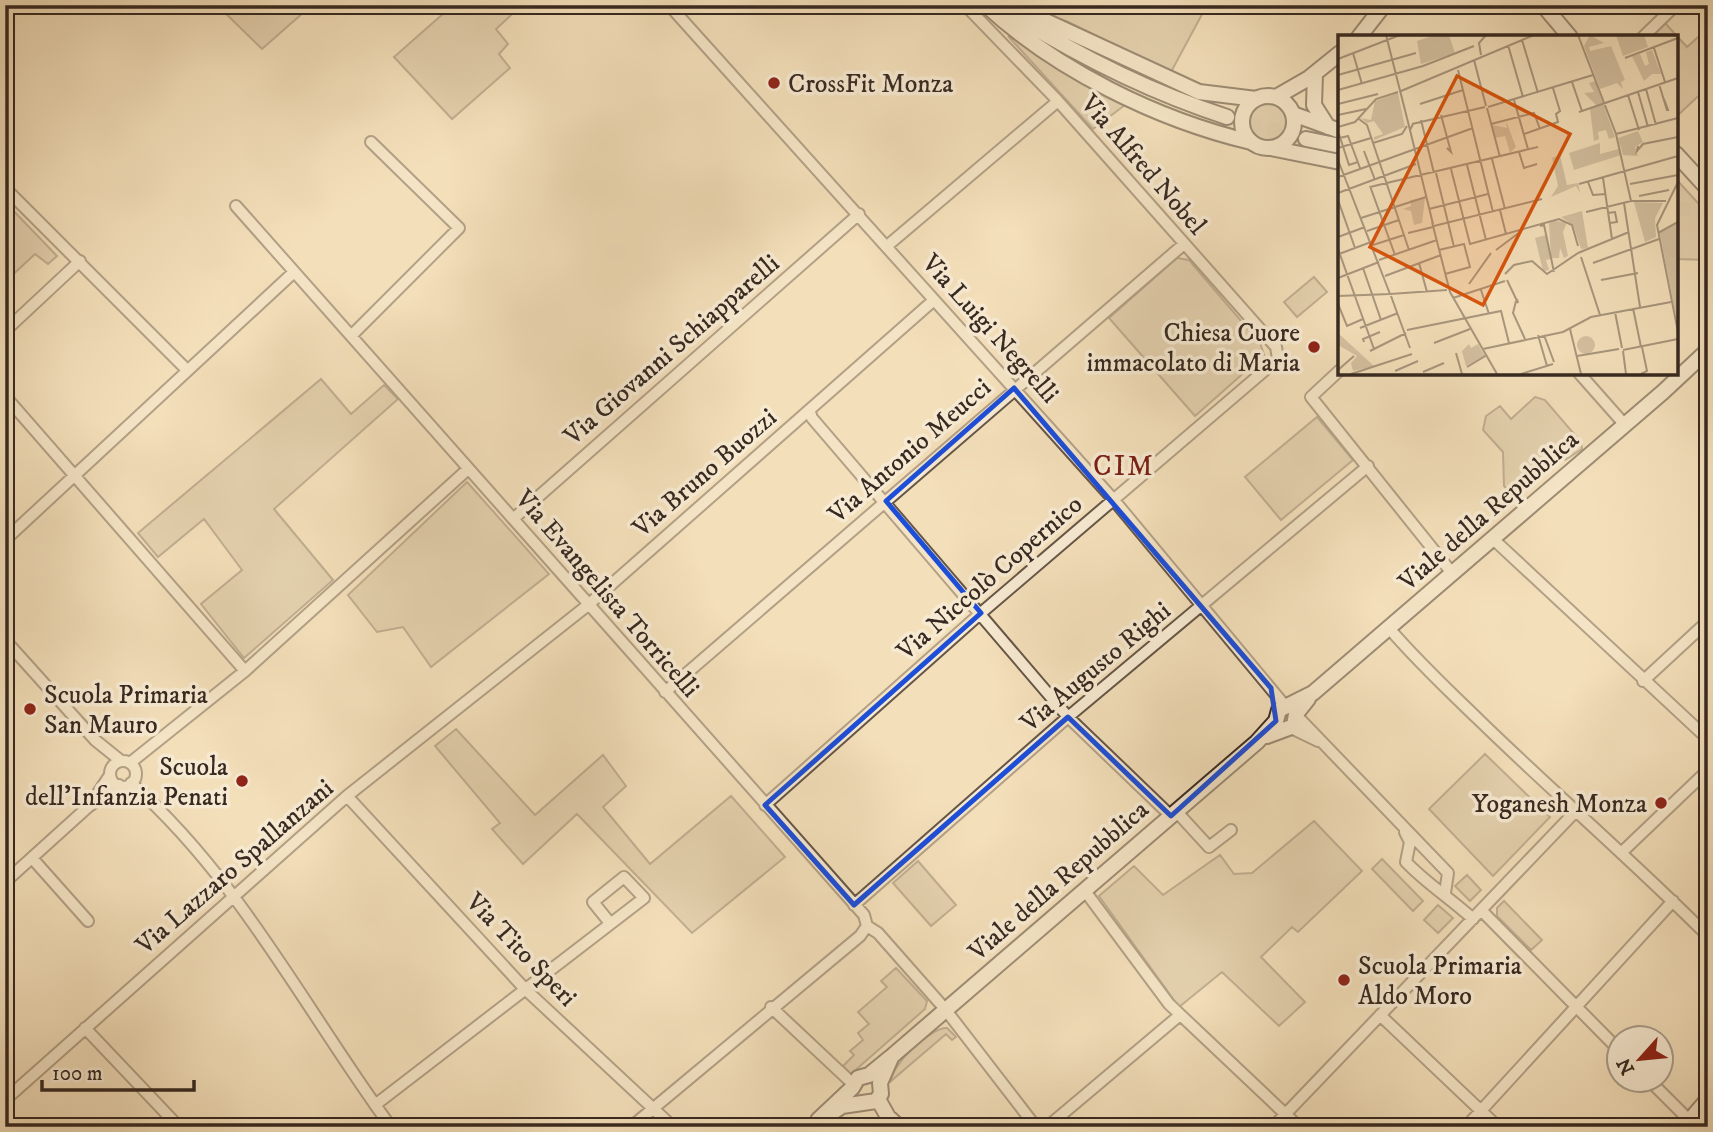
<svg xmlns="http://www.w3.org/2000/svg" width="1713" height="1132" viewBox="0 0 1713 1132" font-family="'IM FELL DW Pica',serif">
	<rect width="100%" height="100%" fill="#f3dfba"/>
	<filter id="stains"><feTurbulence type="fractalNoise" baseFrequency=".00286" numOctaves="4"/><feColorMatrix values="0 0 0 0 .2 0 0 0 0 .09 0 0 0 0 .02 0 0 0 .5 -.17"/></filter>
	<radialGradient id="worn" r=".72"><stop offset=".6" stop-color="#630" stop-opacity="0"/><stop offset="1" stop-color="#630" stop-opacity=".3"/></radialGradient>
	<path fill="#d3c0a0" stroke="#857460" stroke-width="2" d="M217,5h95l-50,44z
		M453,5h69l-26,24 12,15 -9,10 11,14 -58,51 -58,-62z
		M1024,5h183l-36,67 -105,-51 -38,-11z
		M1665,23l22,24 21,-19v59l-32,30v-80h-25z
		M1008,36l14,7 107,59 -36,27z
		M1249 123a19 19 0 1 1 38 0a19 19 0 1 1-38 0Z
		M1676,179l32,35v46l-32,-1z
		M5,202l52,54 -9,8 -13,-10 -30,28z
		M1177,258l12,2 71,83 4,12 -69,61 -86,-98z
		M1314,277l13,15 -30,25 -13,-15z
		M321,379l30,35 33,-29 14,14 -124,110 59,71 -89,78 -43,-54 41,-34 -38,-51 -46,38 -20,-24z
		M1535,397l10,3 36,42 1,7 -17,11 -12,-3c-13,12 -32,20 -42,35l-7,-6 -1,-34 -20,-22 3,-14 14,-10 11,13z
		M1317,417l36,43 -72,60 -36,-43z
		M467,482l82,92 -118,93 -28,-40 -26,5 -29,-37z
		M456,729l79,86 68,-60 23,31 -23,21 47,57 81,-68 54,61 -93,76 -115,-119 -54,50 -31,-35 8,-6 -65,-77z
		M1485,754l65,63 -57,59 -64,-67z
		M1314,821l48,50 -64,61 -6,-5 -31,30 44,45 -26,24 -57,-54 -43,35 -80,-111 35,-30 29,29 57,-40 14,19 18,-1z
		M1382,859l41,42 -10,10 -41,-42z
		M918,861l38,44 -25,21 -38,-43z
		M1467,875l14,15 -11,11 -15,-15z
		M1504,901l38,39 -11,10 -34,-34v-8z
		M1438,905l15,13 -15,15 -14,-13z
		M896,968l31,33 -2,8 -74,65 -8,-8 11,-11 -4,-4 13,-11 -5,-7 11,-9 -11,-12 29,-25 -6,-6z
		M947,1028l9,9 -4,3 -6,-6 -55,47c0,-16 40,-54 56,-53z"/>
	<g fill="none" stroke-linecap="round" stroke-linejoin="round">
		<path stroke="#cdbb9b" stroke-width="14" stroke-dasharray="14 7" stroke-linecap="butt" d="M1227,117l79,22
			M1676,208l32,5"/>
		<defs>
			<path id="street" d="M669,5l444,494 173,208
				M1643,37l33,-32
				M5,188l181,181
				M236,206l628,709 3,11 11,7 67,76 91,118
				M887,246l171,-145
				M5,331l75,-70
				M351,336l108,-108 -88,-86
				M1340,370l-29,27 141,176
				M1579,373l46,52
				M5,396l240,275
				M809,410l3,8 256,299 103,99
				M513,519l346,-305
				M1492,538l216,201
				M5,540l289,-268
				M1388,627c28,33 59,62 90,92 76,74 155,142 230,217
				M5,640l90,100 26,21
				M1643,681l65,-60
				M665,692l519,-448
				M1297,716l151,157 -3,20
				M1291,728l27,13
				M110 774a13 13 0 1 1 26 0a13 13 0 1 1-26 0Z
				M130,763l115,-92 223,-202
				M131,783c109,96 175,228 260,344
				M347,796l178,193 148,138
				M90,805l20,-30
				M765,805l216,-192 297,-254 -2,-12 -218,-246 -93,-96
				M1176,811l33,36 22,-17
				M1405,832l5,10 -4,20
				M1621,853l87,-83
				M32,858l56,63
				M1406,862c21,22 44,36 67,57
				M5,882l83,-75 31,-22
				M1085,891l84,113 130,123
				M854,905l214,-188 300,-251
				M1481,910l137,139
				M771,1007l82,77
				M1380,1015l118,112
				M85,1028l94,99
				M1649,1080l40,40
				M5,1100l342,-304 241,-191 346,-305
				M375,1105l269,-207 -20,-21 -31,25 17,21
				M631,1127l229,-191 7,-10
				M1047,1127l133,-112
				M1273,1127l301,-314
				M1466,1127l207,-226"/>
			<path id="secondary" d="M986,5c70,65 172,115 265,137
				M1011,5l188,87 57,7
				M1543,5l27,32
				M1012,14c68,43 138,78 215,103
				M1359,37l25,-32
				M1315,73l-1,32 14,22
				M1242 122a26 26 0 1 1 52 0a26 26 0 1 1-52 0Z
				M1276,97l33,-19 31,-25
				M1293,114l47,17
				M1306,139l34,7
				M1271,148l69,14
				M1676,154l32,35
				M1267,736l27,-10 2,-12 12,-15
				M878,1099l10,18 11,10
				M818,1120l34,-32 6,-10 11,-3 22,-18 366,-315 19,-21 3,-11 34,-17 350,-301 45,-42
				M811,1127l31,-21 34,-5 5,-7 -1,-11 11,-25
				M1684,1127l24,-28"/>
		</defs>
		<use href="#street" stroke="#665647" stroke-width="14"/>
		<use href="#secondary" stroke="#372921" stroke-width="18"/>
		<use href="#street" stroke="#f7ead2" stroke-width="10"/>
		<use href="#secondary" stroke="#f7ead2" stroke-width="14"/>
	</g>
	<path d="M0 0H1713V1132H0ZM1014,388l257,300 5,33 -105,95 -103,-99 -214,188 -89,-100 216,-192 -95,-112z" fill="#f3dfba" fill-opacity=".55" fill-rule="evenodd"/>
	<path fill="none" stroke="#1d4ed8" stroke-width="5" stroke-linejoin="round" d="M1014,388l257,300 5,33 -105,95 -103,-99 -214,188 -89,-100 216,-192 -95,-112z"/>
	<g fill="#8f2418" stroke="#f7ead2" stroke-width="2.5">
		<circle cx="774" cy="83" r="7"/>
		<circle cx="1314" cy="347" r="7"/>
		<circle cx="30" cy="709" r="7"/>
		<circle cx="242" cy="781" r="7"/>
		<circle cx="1661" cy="803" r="7"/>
		<circle cx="1344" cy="980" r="7"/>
	</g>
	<g text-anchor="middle" stroke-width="7" stroke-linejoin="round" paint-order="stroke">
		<g font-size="26" fill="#372921" stroke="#f7ead2" text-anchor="start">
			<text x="788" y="92">CrossFit Monza</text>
			<text x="1300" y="341" text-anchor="end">Chiesa Cuore<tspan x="1300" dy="30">immacolato di Maria</tspan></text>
			<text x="44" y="703">Scuola Primaria<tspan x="44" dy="30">San Mauro</tspan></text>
			<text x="228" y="775" text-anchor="end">Scuola<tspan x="228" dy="30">dell'Infanzia Penati</tspan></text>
			<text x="1647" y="812" text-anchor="end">Yoganesh Monza</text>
			<text x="1358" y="974">Scuola Primaria<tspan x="1358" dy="30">Aldo Moro</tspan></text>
		</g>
		<g font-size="26" fill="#372921" stroke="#f7ead2">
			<text transform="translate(1144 164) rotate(49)" y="9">Via Alfred Nobel</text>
			<text transform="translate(991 328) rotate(48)" y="9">Via Luigi Negrelli</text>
			<text transform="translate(671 349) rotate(-41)" y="9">Via Giovanni Schiapparelli</text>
			<text transform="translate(909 450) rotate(-41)" y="9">Via Antonio Meucci</text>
			<text transform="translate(704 472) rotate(-41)" y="9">Via Bruno Buozzi</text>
			<text transform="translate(1488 510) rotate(-41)" y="9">Viale della Repubblica</text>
			<text transform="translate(989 577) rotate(-41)" y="9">Via Niccolò Copernico</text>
			<text transform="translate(608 593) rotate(49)" y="9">Via Evangelista Torricelli</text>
			<text transform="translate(1095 666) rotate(-40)" y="9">Via Augusto Righi</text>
			<text transform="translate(234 866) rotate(-41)" y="9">Via Lazzaro Spallanzani</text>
			<text transform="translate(1058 880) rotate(-41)" y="9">Viale della Repubblica</text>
			<text transform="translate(522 949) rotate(46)" y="9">Via Tito Speri</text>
		</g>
		<g font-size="28" letter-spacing="2" fill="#7a1f14" stroke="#f7ead2">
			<text x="1124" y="475">CIM</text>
		</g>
	</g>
	<g transform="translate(1338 35)">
		<rect width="340" height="340" fill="#f3dfba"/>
		<path d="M97,0h14l6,18 -34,11 -4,-23zM252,0l14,8 -15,4 1,4 21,-5 14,34 -4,2 2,7 -6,-6 -17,6 -16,-43zM278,0h28l4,12 -25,9zM314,15l9,24h-9l-8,7 -12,-25 8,-2 5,12 4,-2 -3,-12zM257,46l20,56 -6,2 -3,-9 -8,2 1,7 -5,2 -4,-32 7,-3 -13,-13 10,-1 -5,-9zM60,58l7,34 -31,13v-3l9,-3 -9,-13 -7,2 -6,-5 10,2 4,-19zM168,86l10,26 -6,6 -5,-17 -10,2 -3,-13 15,3zM300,96l5,11 -8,5 3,9 -15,-1 -5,-17zM262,108v11l19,-5 2,6 -47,15 -5,-17zM222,120l7,30 11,-2 2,10 -4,-7 -25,11 7,-11 -6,-28zM87,163l-3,25 -8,2 -3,-14 -8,-2 8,-3 -1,-6zM296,167l29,1 -8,15 1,19 -11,5zM244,176l6,37 -7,1 -8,-24 -12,-8zM216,186l13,1 -4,10 5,24 -4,2 -4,-10 -1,10h-8l-2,-35zM339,189v98l-17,-89zM208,200l5,24 -5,1 3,10 -6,1 -8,-33zM0,298l36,33 -21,5 -2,-8 6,-7 -19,-11zM239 310a9 9 0 1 1 18 0a9 9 0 1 1-18 0ZM131,309l2,4 7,-4 7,12 -19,10 -4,-15z" fill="#d3c0a0"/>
		<path fill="none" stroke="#a8967d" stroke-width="2" d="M48,0l24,95M240,0l38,99 15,67M184,5l16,53M170,10l15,52M316,13l11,34M15,18l9,31M143,20l-2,-12 7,-8M287,23l53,-20M0,24l62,-24M136,25l12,46M120,35l35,142M0,40l78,-22M234,47l10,29M321,49l8,26h1l-4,-11M308,54l10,36M0,55l85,-24 51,-20M63,56l133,-56M300,57l10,35M290,60l11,35M176,65l14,49M0,69l40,-10M82,69l43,-14M150,72l105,-32M149,73l13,49M241,77l99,-34M0,80l28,-6M103,80l10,37 -4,-4M21,84l8,6 42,125M83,85l13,53M74,89l73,-17M75,89l-3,6 23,94M153,89l43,-11 6,16M0,92l17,-5 21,-23 22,-7M1,99l10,31 9,-3M186,99l34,-12 -2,-8 4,-3 -7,-23M278,99l62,-16M2,103l8,-2 12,32M35,108l29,-9 5,-8M300,111l-1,5 6,-7 35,-7M0,113l33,-10M26,116l11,29M181,117l5,16 13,-4M154,124l13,50M0,125l52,134M129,130l19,75M113,134l19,75 89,-25 13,6 6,21M98,138l18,74M0,142l135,-49M265,143l9,61M250,147l5,13 13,-1M340,147l-21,43 21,107M241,149l99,-28M292,149l48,-9M32,151l25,69M32,152l168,-40M0,158l78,-29M301,161l30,-6M0,165l17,48M286,168l16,104M91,174l59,-15M162,175l6,24M248,177l45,-11h35M270,178l7,-1 2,10 -7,1M23,183l65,-21M94,187l18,70 47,82M96,191l108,-27M202,191l4,-1 10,47M29,196l32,-11M70,198l25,-6M320,198l20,-11M0,202l27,-10M35,210l31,-10M0,214l36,100M101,215l25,-6 6,23 -25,7M158,215l24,-18M240,218l51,-21M1,219l32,-12M243,222l19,58M41,225l58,-20M81,228l8,29M255,228l66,-24M25,233l18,52M167,239l9,-9 18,-4 15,13 31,-21M47,241l56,-21M0,243l41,-16M169,245l11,23 -1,-4M263,245l37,-7M131,249l22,-31M143,255l8,24M52,259l57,-4M0,261l52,-2M53,261l19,52M115,263l52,-17M178,266l-3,12 12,26M0,269l9,22 16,-7M295,273l8,39M277,277l7,36M22,293l38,-15M232,294l11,45M69,295l94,-19 8,32M200,300l9,31M206,300l10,27M26,307l-1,-3 17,-7M96,308l36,-14M145,314l80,-17 28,-15 80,-15M285,315l55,-11M32,316l36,-18M285,316l3,23M118,318l6,21M239,321l42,-7M129,332l20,-12M0,335l16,-14M57,336l23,-10M85,337l21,-9M13,339l61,-20M183,339l32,-10M303,339l6,-3 -5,-24"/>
		<path fill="#d6540e" fill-opacity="0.15" stroke="#d6540e" stroke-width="3.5" d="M119,41l113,58 -87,171 -113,-58z"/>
		<rect width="340" height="340" fill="none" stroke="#372921" stroke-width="3.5"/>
	</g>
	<rect width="1713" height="1132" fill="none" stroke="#f3dfba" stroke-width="28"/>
	<rect x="7" y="7" width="1699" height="1118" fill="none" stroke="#372921" stroke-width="3.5"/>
	<rect x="14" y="14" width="1685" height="1104" fill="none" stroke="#372921" stroke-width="2"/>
	<g transform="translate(1640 1059) rotate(243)"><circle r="33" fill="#f7ead2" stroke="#aa9d8b" stroke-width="2"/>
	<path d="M0-5L12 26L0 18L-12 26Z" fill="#8f2418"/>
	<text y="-10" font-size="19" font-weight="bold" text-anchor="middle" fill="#372921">N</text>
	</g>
	<path d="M42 1080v10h152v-10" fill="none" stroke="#372921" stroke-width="3.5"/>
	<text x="52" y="1080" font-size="21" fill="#372921" stroke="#f7ead2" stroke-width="5" paint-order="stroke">100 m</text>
	<rect width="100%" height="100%" filter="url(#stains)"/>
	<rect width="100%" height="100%" fill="url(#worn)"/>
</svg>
